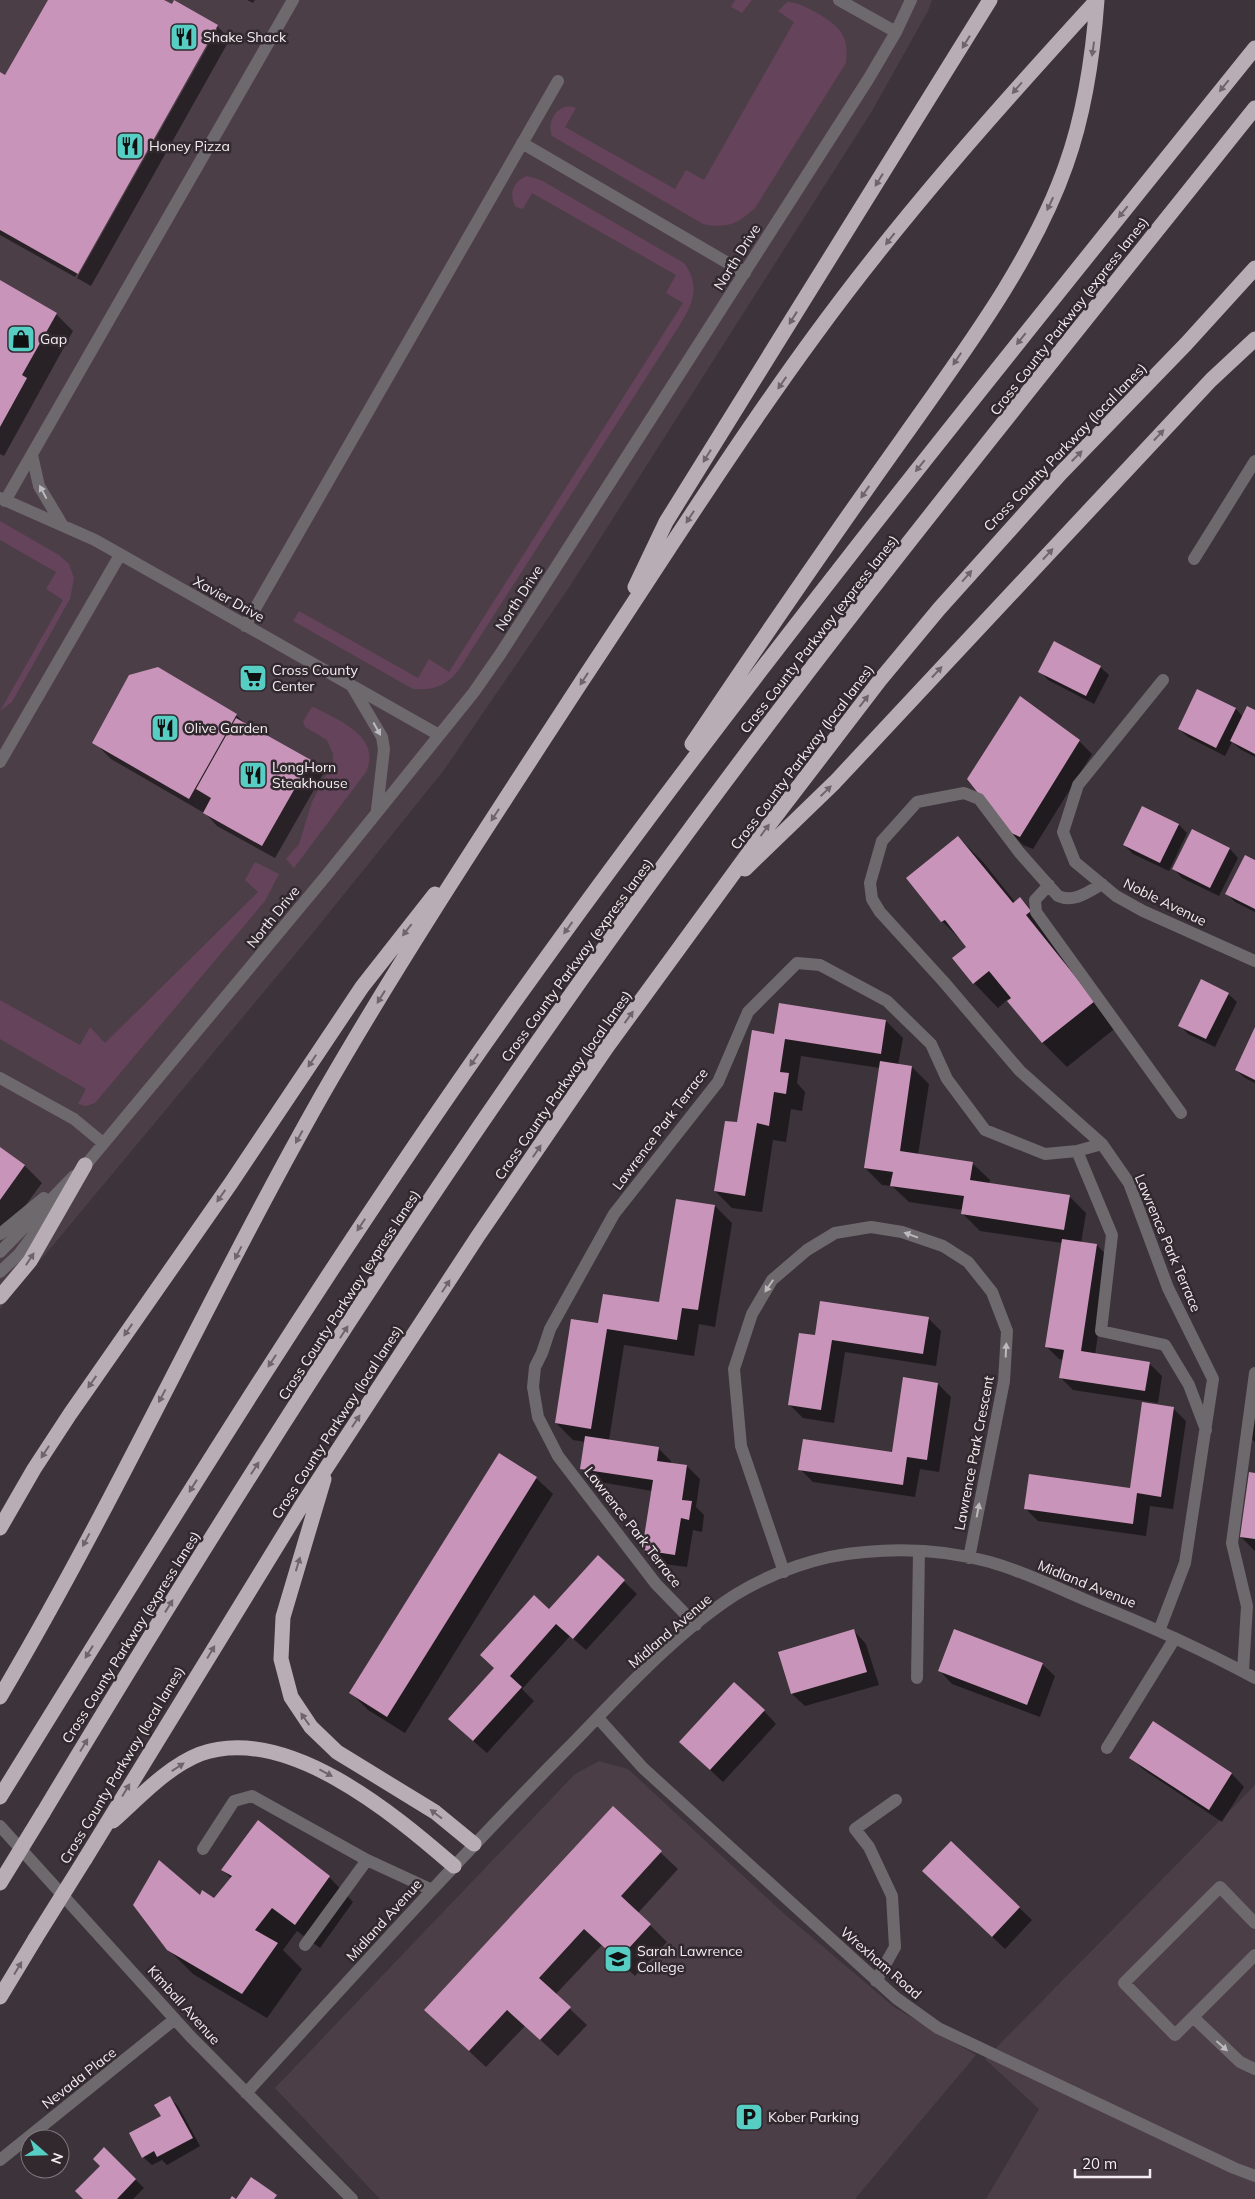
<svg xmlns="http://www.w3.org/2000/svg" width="1255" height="2199" viewBox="0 0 1255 2199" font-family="Mulish,sans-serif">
	<rect width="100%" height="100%" fill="#3d333a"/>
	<path fill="#4c3e47" d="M0,0h932l-4,11 -56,100 -302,475 -126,184 -132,164 -312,375z
		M599,1761l29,8 153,142 113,96 82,48 -121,144h-475l-105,-111 300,-314z
		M1255,1785v414h-269l53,-90 -54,-50z"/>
	<path fill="#65435b" d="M735,0h17l-10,13 -11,-6z
		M787,2c13,-1 47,19 54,30 6,9 6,20 5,31l-91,145c-17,16 -29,21 -52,16l-151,-88c-6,-15 7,-35 24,-28l-11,19 110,62 11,-19 18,10 90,-158 -16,-11z
		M527,176l14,4 143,83c22,29 1,53 -15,79l-209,326c-12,17 -26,23 -47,21l-120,-68 6,-10 119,67 11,-19 20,13 234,-369 -17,-10 10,-18 -144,-82 -9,16 -7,-2c-8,-13 -3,-26 11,-31z
		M0,521l59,34 10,9 5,14 -4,21 -58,103 -12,9 63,-111 -17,-11 10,-17 -56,-32z
		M314,707c25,14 68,29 52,65l-72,96 -8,-9 13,-15 13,-42 21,-40v-8l-6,-14 -22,-13 -2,-5 8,-14z
		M255,862l24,12 -14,27 -170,202 -9,3 -8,-2 8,-15 -86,-50v-39l80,45 10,-18 15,16 153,-151 -13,-12z"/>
	<path fill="#0007" d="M49,0h113l10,6 3,-4 42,24 13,13 -139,247 -14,-8 141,-250h-3l-140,249 -75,-42v-162l6,4z
		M247,0h8l-2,3z
		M0,282l56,32 17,17 -69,125 -4,-2z
		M1100,667l9,8 -15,29 -46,-24 -8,-9z
		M1198,691l38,18 7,8 12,-6v46l-15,-8 -8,-7 -7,14 -37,-19 -9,-8z
		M236,715l12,11 62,35 13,13 -48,84 -58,-32 -11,-12 -95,-55 -17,-17z
		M1079,741l13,13 -59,95 -10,-4 -13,-13z
		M1179,825l8,8 -18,38 -36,-17 -9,-9z
		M1193,831l37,18 8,9 -19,38 -37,-18 -8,-9z
		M958,837l25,25 32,40 5,-4 25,25 73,103 -51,41 -24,-24 -35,-44 -10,9 -24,-25 -6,-36 -26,-26z
		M1255,861v51l-20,-10 -9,-9z
		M1228,994l9,8 -22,45 -27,-13 -8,-9z
		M886,1021l17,17 -5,27 14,2 17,17 -11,71 54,8 18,17 -1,4 80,12 17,17 -5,30 16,2 12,13 -14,97 54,8 13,13 -4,27 -85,-13 -13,-13 3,-17 -4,-1 -12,-12 15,-104 -82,-12 -17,-17v-4l-54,-8 -17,-16 -10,-1 -17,-17 15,-100 -79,-12 -4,27 8,9 -3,19 -11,-2 -5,33 -13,-2 -11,72 -30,-4 -17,-17 23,-67 37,-89z
		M1255,1030v53l-10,-5 -9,-8z
		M0,1149l25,17 17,17 -42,57z
		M715,1206l17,17 -17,104 -16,-3 -5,32 -70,-11 -15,95 49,8 13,13v3l16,2 13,13 -4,28 8,8 -2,17 -9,-2 -6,37 -31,-4 -13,-13 9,-59 -58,-10 -12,-12 4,-27 -13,-2 -17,-17 43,-98 61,-21z
		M928,1318l13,13 -5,35 -91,-14 -11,71 -31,-5 -13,-13 26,-68z
		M938,1384l13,13 -12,75 -19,-3 -5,28 -102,-15 -13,-13 93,-15z
		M1173,1408l13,13 -13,88 -23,-3 -4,30 -108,-15 -13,-13 106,-19z
		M1255,1414v28l-4,-4z
		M1255,1474v77l-14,-14z
		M536,1478l17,16 -148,239 -37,-23 -17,-17z
		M598,1557l39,37 -51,56 -16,-14 -48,53 12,12 -47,52 -25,-22 33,-63z
		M854,1631l12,13 13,41 -74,21 -13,-12z
		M1042,1664l13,12 -15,41 -88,-33 -12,-13z
		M764,1711l12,13 -53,58 -30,-28z
		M1154,1723l78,51 12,13 -22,35 -78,-52 -13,-12z
		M613,1808l65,61 -40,44 29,29 -32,34 -33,-31 -47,50 32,30 -29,31 -33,-30 -39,41 -43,-40z
		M951,1843l81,77 -27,29 -68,-65z
		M222,1870l107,7 24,25 -33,46 -23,-17 -14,19 19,19 -35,49 -74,-44 -25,-25 32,-52 14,2 17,-21z
		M170,2098l8,8 22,40 -33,19 -5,-5 -10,5 -9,-8z
		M104,2149l40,39 -11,11h-48l17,-33z"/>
	<path fill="#c994b9" d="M48,0h116l8,4 2,-4 44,25 -140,249 -78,-44v-158l5,3z
		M0,280l57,33 -35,62 5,3 -27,49z
		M1054,641l47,25 -15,30 -48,-24z
		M158,667l79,47 -48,85 -97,-56 37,-68z
		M1197,689l39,19 -20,40 -38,-19z
		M1020,696l60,44 -60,97 -11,-5 -42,-53z
		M1247,706l8,4v44l-25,-13z
		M236,718l75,42 -49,86 -59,-33 8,-15 -15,-9z
		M1142,806l37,18 -19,39 -37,-18z
		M1192,829l38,19 -20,40 -38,-19z
		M958,836l55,67 7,-6 11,14 -5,4 69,86 -53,42 -35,-42 4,-3 -22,-27 -16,13 -21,-26 14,-11 -21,-27 -4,2 -35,-44z
		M1245,855l10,5v49l-30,-15z
		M1201,979l28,14 -23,46 -28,-13z
		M779,1003l107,17 -5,34 -96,-15 -5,33 9,1 -3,21 -12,-2 -5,34 -12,-3 -12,73 -31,-5 11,-70 12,1 15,-92 22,4z
		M1255,1027v53l-20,-10z
		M880,1061l32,5 -12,85 73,11 -3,18 100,15 -6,35 -103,-16 3,-18 -74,-10 3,-14 -29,-4z
		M0,1147l25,18 -25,35z
		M676,1199l39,6 -17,105 -16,-2 -5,32 -70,-11 -16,100 -36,-6 16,-104 27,4 5,-29 56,8z
		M1062,1239l35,5 -16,107 69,11 -5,29 -86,-13 5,-28 -19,-3z
		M820,1301l109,16 -6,37 -91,-14 -11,70 -33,-5 11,-72 16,2z
		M903,1377l35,6 -11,77 -20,-3 -4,28 -105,-15 5,-31 89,13z
		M1142,1402l32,5 -13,90 -24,-4 -4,31 -109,-15 5,-35 101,14z
		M585,1436l74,11 -2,14 30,4 -5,35 10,1 -3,19 -8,-2 -6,37 -33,-5 11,-70 -73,-11z
		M499,1453l38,24 -150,240 -38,-24z
		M1249,1472l6,1v66l-15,-2z
		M598,1555l27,25 -52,59 -17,-15 -46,52 12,11 -49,54 -25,-22 46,-51 -14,-13 54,-60 15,14z
		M854,1629l13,43 -76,22 -13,-42z
		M954,1629l89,34 -16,42 -89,-34z
		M734,1682l31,28 -55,60 -31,-28z
		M1153,1721l79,52 -23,37 -80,-52z
		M613,1806l49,45 -41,45 30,28 -33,36 -34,-31 -45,49 32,29 -31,33 -33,-30 -38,41 -45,-41z
		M258,1820l72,56 -35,49 -23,-17 -17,22 23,13 -36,51 -75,-44 -34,-45 26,-45 41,35 2,-5 12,8 18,-22 -11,-6z
		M951,1841l69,66 -28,30 -70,-66z
		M170,2096l23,42 -36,19 -3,-6 -12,7 -13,-25 32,-17 -7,-11z
		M104,2147l32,32 -19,20h-34l-8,-8 25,-25 -7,-7z
		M251,2177l26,18 -3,4h-44l2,-3 4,3z"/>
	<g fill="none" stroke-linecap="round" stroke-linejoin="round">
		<path stroke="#6e696c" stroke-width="12" d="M839,0l57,32
			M522,143l223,130
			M32,455l7,31 24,40
			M0,498l95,42 344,195
			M5,501l288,-501
			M1194,559l61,-98
			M245,626l313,-545
			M1163,680l-85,105 -15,47 12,30 41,34 27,15 112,50
			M353,688l29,49 2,12 -7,61
			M0,762l120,-207
			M1049,885l-14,15 1,12 145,201
			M0,1078l74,41 29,24
			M1102,1144l-82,-73 -77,-90 -63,-69 -8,-13 -2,-16 12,-42 35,-39 47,-9 15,6 40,53 39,44c16,7 30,-4 44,-12
			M1077,1151l35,84 -11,96 64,14 24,40 17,45
			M79,1173l246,-296 149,-185 27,-39 368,-575 27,-46 15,-32
			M0,1234l44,-36
			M0,1252l74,-76
			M0,1272l19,-18 38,-51
			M784,1572l-43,-126 -7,-77 18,-55 20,-34 35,-30 28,-17 36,-6 31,5 41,14 25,16 24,30 15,39 -3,50 -35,177
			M696,1625l-40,-41 -98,-128 -20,-39 -5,-30 2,-20 7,-14 8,-24 64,-115 104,-132 30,-70 49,-49 23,2 67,36 44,43 16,35 38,51 60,24 32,-3 25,-7 27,39 39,105 45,91 -28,184 -26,68
			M1243,1671l4,-65 -15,-63 23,-170
			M917,1678l2,-127
			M598,1718l45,50 253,230 42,30 296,140 21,8
			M1107,1748l68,-110
			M0,1826l191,211 161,162
			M203,1849l31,-48 18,-5 115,64 65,30
			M1255,1923l-35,-36 -96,96 51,52 80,-80
			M305,1945l62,-85
			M876,1981l19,-34 -3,-51 -23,-49 -14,-18 41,-29
			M1193,2017l47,45 15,7
			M246,2093c106,-116 211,-233 322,-345 51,-52 105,-113 167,-153 37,-23 86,-40 130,-43 41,-4 85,-1 125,10 36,10 71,28 105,42 55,22 108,46 160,74
			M0,2160l175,-141"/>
		<path stroke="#b9adb5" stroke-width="15" d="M635,587l31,-65 324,-522
			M692,744c69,-103 139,-205 211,-306 59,-84 129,-176 163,-273 19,-53 27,-109 31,-165
			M745,869l90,-87 376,-402 44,-41
			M0,1297l30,-36 55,-96
			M324,1479l-41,138 -2,42 10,38 20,30 26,25 98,60 39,32
			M0,1528l34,-59 36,-55 161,-231 131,-196 73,-93
			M0,1697c116,-196 210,-404 322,-602 81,-141 171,-277 260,-414 77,-116 151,-234 233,-346 86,-118 184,-228 282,-335
			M0,1797c167,-270 333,-541 518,-800 233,-326 486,-637 737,-949
			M43,1813c177,-295 361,-586 561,-865 205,-289 430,-563 651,-840
			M113,1821c26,-23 54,-54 87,-67 86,-31 194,60 254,112
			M85,1859l217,-354 176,-269 129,-189 162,-222 111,-145 59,-71 122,-136 125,-129 69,-76
			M0,1997l35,-58"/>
		<path stroke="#b9adb5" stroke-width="15" d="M0,1883l43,-70
			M35,1939l50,-80"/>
	</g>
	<defs><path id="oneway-solid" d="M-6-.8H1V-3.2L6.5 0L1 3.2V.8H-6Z" transform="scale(1.25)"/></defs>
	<g fill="#6f646b">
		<use href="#oneway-solid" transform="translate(966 42) rotate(122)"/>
		<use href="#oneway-solid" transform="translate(1093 49) rotate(98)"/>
		<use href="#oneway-solid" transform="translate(1224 86) rotate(129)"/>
		<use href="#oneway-solid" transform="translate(1017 88) rotate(131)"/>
		<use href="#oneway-solid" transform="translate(879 180) rotate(122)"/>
		<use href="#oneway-solid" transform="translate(1050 204) rotate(115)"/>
		<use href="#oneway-solid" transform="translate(1123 212) rotate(129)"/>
		<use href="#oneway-solid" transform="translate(890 239) rotate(128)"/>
		<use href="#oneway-solid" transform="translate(793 318) rotate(122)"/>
		<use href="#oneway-solid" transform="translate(1021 339) rotate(129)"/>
		<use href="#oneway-solid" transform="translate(957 359) rotate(124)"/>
		<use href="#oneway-solid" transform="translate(782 383) rotate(125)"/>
		<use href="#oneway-solid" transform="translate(1159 435) rotate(-47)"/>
		<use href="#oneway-solid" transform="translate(707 456) rotate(122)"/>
		<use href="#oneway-solid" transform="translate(1077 456) rotate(-45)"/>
		<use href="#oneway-solid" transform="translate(920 466) rotate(129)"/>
		<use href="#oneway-solid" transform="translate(865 492) rotate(125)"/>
		<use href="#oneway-solid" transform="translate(690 517) rotate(123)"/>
		<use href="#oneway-solid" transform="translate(1048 554) rotate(-47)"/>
		<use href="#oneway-solid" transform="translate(967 576) rotate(-49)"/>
		<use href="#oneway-solid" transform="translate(937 672) rotate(-47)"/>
		<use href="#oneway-solid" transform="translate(584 679) rotate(123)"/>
		<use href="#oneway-solid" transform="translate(864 701) rotate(-52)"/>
		<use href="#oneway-solid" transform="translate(826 791) rotate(-44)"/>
		<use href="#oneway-solid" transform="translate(495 815) rotate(123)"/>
		<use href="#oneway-solid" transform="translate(765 830) rotate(-54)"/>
		<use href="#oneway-solid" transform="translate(568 928) rotate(126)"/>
		<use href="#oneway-solid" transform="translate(407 930) rotate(128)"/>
		<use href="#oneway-solid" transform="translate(381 997) rotate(122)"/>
		<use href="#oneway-solid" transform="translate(629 1017) rotate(-54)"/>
		<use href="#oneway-solid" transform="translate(474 1060) rotate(125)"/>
		<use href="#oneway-solid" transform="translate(312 1061) rotate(124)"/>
		<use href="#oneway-solid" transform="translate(299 1137) rotate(119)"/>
		<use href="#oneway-solid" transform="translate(537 1151) rotate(-56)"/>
		<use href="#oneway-solid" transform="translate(221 1196) rotate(125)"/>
		<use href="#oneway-solid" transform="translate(361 1225) rotate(124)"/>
		<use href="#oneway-solid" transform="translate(238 1253) rotate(118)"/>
		<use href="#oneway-solid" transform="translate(30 1259) rotate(-57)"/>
		<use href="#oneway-solid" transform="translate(446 1286) rotate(-57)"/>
		<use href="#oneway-solid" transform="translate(128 1330) rotate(125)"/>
		<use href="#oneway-solid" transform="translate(344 1332) rotate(-57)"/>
		<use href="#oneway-solid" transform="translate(272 1361) rotate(123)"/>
		<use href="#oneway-solid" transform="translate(92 1382) rotate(125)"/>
		<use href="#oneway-solid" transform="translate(162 1396) rotate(118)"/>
		<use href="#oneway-solid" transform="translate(356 1421) rotate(-57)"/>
		<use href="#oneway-solid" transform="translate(45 1452) rotate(123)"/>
		<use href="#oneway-solid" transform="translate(255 1468) rotate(-57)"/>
		<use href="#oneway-solid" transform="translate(193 1486) rotate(122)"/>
		<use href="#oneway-solid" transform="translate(86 1540) rotate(118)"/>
		<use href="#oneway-solid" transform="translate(298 1564) rotate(-73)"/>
		<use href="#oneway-solid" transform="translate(169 1606) rotate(-58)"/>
		<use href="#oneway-solid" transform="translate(89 1652) rotate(122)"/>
		<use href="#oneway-solid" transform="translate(211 1652) rotate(-59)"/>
		<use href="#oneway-solid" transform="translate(305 1719) rotate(-125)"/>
		<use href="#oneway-solid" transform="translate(84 1745) rotate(-59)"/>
		<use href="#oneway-solid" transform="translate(178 1767) rotate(-33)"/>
		<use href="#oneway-solid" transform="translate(326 1773) rotate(28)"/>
		<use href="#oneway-solid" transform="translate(126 1790) rotate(-59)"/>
		<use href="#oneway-solid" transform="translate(436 1814) rotate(-143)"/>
		<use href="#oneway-solid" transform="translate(18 1968) rotate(-59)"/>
	</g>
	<g fill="#beb9bc">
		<use href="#oneway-solid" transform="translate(43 492) rotate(-118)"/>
		<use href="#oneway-solid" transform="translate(377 729) rotate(61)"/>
		<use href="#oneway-solid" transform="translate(911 1235) rotate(-160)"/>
		<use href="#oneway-solid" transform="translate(769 1286) rotate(124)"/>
		<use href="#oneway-solid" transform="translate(1006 1350) rotate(-87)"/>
		<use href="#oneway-solid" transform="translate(978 1510) rotate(-79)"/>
		<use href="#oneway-solid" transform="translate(1222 2046) rotate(42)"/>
	</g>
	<defs>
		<symbol id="restaurant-square" viewBox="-11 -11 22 22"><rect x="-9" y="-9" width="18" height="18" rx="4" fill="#56cec4" stroke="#32292f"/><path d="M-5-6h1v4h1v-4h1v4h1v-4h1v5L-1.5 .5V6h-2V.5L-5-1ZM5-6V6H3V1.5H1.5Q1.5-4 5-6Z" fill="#111"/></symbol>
		<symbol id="shop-square" viewBox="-11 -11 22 22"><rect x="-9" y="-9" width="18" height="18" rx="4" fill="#56cec4" stroke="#32292f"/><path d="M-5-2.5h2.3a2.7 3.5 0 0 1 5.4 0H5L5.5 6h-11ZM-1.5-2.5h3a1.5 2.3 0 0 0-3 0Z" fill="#111"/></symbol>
		<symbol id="supermarket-square" viewBox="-11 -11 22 22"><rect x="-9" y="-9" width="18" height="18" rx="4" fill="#56cec4" stroke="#32292f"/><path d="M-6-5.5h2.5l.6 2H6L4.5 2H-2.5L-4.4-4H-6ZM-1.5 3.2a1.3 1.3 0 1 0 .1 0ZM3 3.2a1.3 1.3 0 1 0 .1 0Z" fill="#111"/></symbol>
		<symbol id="university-square" viewBox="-11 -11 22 22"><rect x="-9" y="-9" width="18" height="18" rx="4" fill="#56cec4" stroke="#32292f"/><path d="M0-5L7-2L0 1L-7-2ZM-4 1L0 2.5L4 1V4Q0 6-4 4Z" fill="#111"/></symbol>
		<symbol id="parking-square" viewBox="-11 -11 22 22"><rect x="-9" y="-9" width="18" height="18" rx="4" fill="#56cec4" stroke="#32292f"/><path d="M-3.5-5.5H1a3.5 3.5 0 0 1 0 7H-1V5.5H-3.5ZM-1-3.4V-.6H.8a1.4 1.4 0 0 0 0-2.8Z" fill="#111"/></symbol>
	</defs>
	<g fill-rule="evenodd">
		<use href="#restaurant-square" x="168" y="21" width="32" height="32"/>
		<use href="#restaurant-square" x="114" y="130" width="32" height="32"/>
		<use href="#shop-square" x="5" y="323" width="32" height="32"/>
		<use href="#supermarket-square" x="237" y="662" width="32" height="32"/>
		<use href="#restaurant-square" x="149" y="712" width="32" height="32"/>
		<use href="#restaurant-square" x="237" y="759" width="32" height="32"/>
		<use href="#university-square" x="602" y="1943" width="32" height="32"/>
		<use href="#parking-square" x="733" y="2101" width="32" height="32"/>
	</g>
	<g text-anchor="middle" stroke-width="5" stroke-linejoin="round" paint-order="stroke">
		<g font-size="14" fill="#f4eef2" stroke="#32292f" text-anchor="start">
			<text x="203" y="42">Shake Shack</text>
			<text x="149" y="151">Honey Pizza</text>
			<text x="40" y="344">Gap</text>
			<text x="272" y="675">Cross County<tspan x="272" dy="16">Center</tspan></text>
			<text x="184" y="733">Olive Garden</text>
			<text x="272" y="772">LongHorn<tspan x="272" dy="16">Steakhouse</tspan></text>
			<text x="637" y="1956">Sarah Lawrence<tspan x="637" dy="16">College</tspan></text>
			<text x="768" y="2122">Kober Parking</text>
		</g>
		<g font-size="14" fill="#f4eef2" stroke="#32292f">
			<text transform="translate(737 257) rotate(-58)" y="5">North Drive</text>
			<text transform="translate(1069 316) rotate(-52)" y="5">Cross County Parkway (express lanes)</text>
			<text transform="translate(1065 447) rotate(-46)" y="5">Cross County Parkway (local lanes)</text>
			<text transform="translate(519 598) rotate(-57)" y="5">North Drive</text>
			<text transform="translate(229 599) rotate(29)" y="5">Xavier Drive</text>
			<text transform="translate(819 634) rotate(-52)" y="5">Cross County Parkway (express lanes)</text>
			<text transform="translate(802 757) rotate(-53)" y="5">Cross County Parkway (local lanes)</text>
			<text transform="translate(1165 902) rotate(26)" y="5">Noble Avenue</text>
			<text transform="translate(273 917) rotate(-51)" y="5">North Drive</text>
			<text transform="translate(577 960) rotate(-54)" y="5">Cross County Parkway (express lanes)</text>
			<text transform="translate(563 1085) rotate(-55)" y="5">Cross County Parkway (local lanes)</text>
			<text transform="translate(660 1129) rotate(-53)" y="5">Lawrence Park Terrace</text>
			<text transform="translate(1168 1243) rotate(67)" y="5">Lawrence Park Terrace</text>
			<text transform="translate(349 1295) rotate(-57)" y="5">Cross County Parkway (express lanes)</text>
			<text transform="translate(337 1422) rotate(-57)" y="5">Cross County Parkway (local lanes)</text>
			<text transform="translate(974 1453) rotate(-79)" y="5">Lawrence Park Crescent</text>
			<text transform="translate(633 1527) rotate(52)" y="5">Lawrence Park Terrace</text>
			<text transform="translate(1087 1584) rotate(22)" y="5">Midland Avenue</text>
			<text transform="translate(670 1631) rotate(-41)" y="5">Midland Avenue</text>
			<text transform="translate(131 1637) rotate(-58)" y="5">Cross County Parkway (express lanes)</text>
			<text transform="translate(122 1765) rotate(-59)" y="5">Cross County Parkway (local lanes)</text>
			<text transform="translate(384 1920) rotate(-48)" y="5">Midland Avenue</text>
			<text transform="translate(881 1963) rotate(41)" y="5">Wrexham Road</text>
			<text transform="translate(184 2005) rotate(48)" y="5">Kimball Avenue</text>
			<text transform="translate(79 2078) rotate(-38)" y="5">Nevada Place</text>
		</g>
	</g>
	<g transform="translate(45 2154) rotate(110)"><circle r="24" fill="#32292f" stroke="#80787d"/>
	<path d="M0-4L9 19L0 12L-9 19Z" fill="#56cec4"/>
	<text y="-8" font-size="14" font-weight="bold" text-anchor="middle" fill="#f4eef2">N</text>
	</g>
	<path d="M1075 2169v8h75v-8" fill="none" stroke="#f4eef2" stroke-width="2.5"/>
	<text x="1082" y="2169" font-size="15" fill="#f4eef2" stroke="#32292f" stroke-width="4" paint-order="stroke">20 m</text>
</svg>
